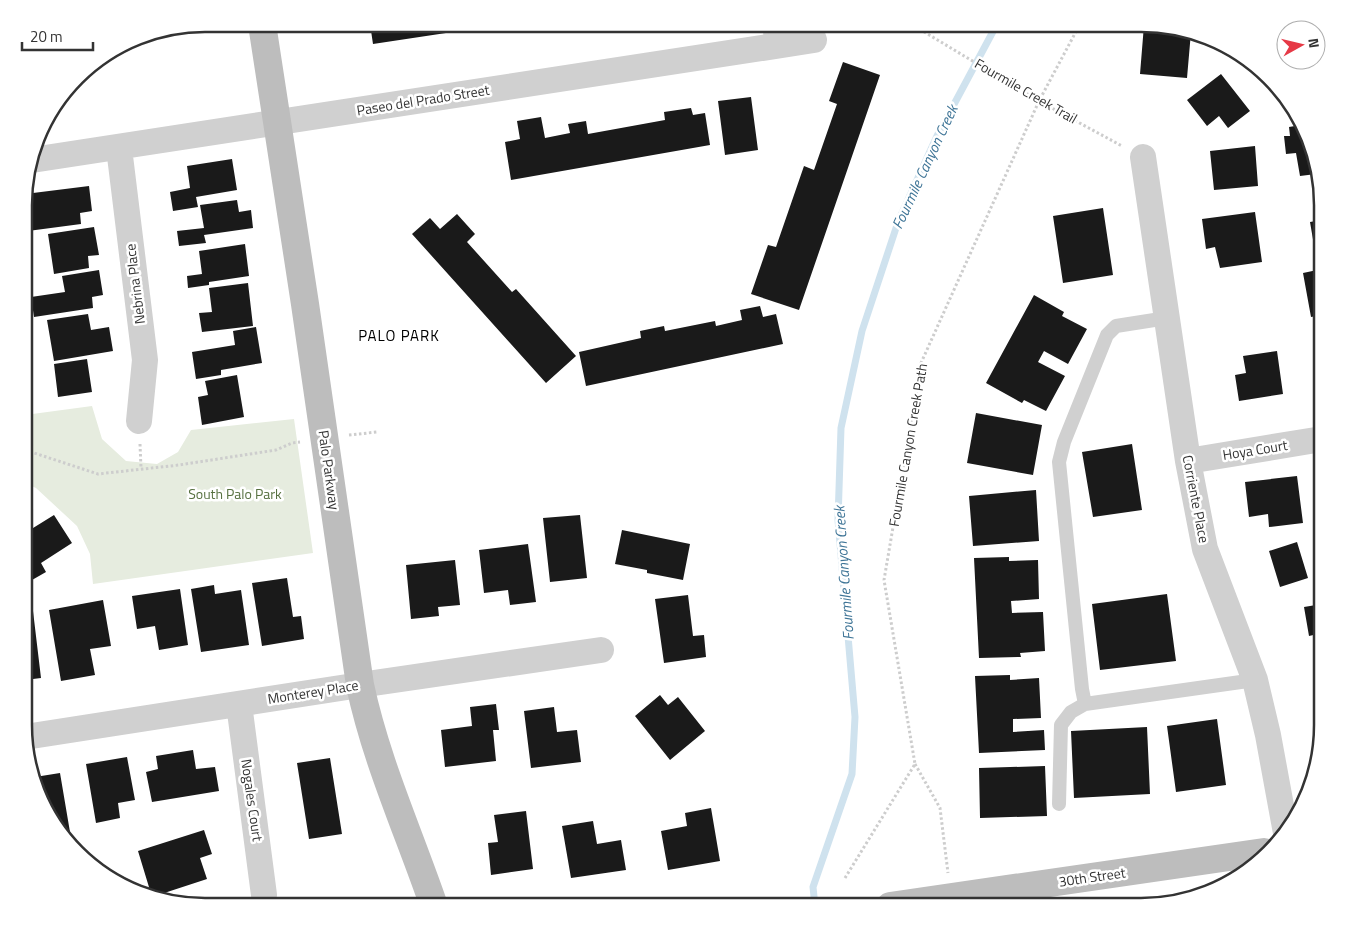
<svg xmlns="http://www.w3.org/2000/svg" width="1346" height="930" viewBox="0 0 1346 930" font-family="'Titillium Web',sans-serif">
	<rect width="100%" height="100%" fill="#fff"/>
	<path fill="#e6ecdf" d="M92,406l10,33 24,22 31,3 21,-12 13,-22 103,-11 19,134 -220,31 -3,-30 -13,-28 -41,-38 -11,-5v-68z"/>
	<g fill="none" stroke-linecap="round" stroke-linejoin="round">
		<path stroke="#cfe2ee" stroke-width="7" d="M815,906l-2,-19 39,-113 3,-57 -17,-197 3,-92 21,-97 36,-109 39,-86 60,-112"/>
	</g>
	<path fill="#1a1a1a" d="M370,24h75l1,9 -73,11z
		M1144,25l47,7 -4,46 -47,-4z
		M843,62l37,13 -81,235 -48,-16 17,-49 8,2 28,-81 10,4 23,-66 -8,-3z
		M1221,74l29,37 -22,17 -9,-12 -12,10 -20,-26z
		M751,97l7,53 -33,5 -7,-54z
		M691,108l2,7 12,-2 5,32 -199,35 -6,-38 15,-3 -3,-18 24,-4 4,21 25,-5 -2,-9 18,-3 2,13 77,-14 -1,-8z
		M1301,125l15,49 -16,2 -4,-23 -10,1 -2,-18h6l-1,-9z
		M1255,146l3,40 -44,4 -4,-39z
		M232,159l5,31 -41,7 2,10 -25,4 -3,-19 20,-4 -3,-22z
		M89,186l3,25 -12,2 1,11 -53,7 -3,-37z
		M237,200l2,12 12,-2 2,18 -49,7 2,8 -27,3 -2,-15 27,-3 -4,-23z
		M1103,208l10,67 -50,8 -10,-67z
		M1255,212l7,50 -42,6 -5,-21 -9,2 -4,-30z
		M457,214l18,20 -8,8 45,50 4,-3 60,67 -30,27 -134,-149 18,-16 10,11z
		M1322,220v36l-6,1 -6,-35z
		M94,227l5,28 -11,1 1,12 -35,6 -6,-40z
		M245,244l4,32 -40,6v3l-21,3 -1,-12 15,-2 -3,-23z
		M1322,269v46l-11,2 -8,-44z
		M99,270l4,25 -11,2 1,11 -59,9 -3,-20 34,-5 -3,-16z
		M248,283l5,43 -51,6 -3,-19 13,-1 -3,-24z
		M1034,295l30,17 -2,4 25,13 -19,35 -24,-13 -6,11 27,14 -19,35 -22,-11 -2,3 -36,-20z
		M760,306l3,11 13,-3 7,30 -197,42 -7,-34 62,-14 -1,-7 24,-5 1,5 50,-10 1,5 26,-6 -2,-10z
		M88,314l3,16 18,-3 4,24 -59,10 -7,-41z
		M256,327l6,36 -41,7v5l-25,4 -4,-27 43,-7 -2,-14z
		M1277,351l6,43 -44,7 -4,-26 11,-2 -3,-17z
		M87,359l5,33 -34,5 -4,-33z
		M237,375l7,42 -42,8 -4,-28 10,-2 -3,-14z
		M976,413l66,12 -9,50 -66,-12z
		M1132,444l10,66 -49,7 -11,-65z
		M1297,476l6,47 -34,4 -1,-13 -19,3 -4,-35z
		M1036,490l3,51 -66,5 -4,-50z
		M54,515l18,28 -31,20 5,9 -21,12v-51z
		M580,515l7,63 -37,4 -7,-64z
		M622,530l68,14 -7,36 -36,-7v-3l-32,-6z
		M1297,542l11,36 -28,9 -11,-36z
		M528,544l8,58 -26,3 -2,-15 -24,3 -5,-43z
		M1009,557v4l29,-1 1,39 -28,2 1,12 31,-1 2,39 -25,2 1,4 -42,1 -5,-100z
		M455,560l5,45 -22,2 1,9 -28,3 -5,-54z
		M287,578l6,39 8,-1 3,23 -42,7 -10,-63z
		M214,585l1,9 26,-4 8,55 -48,7 -10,-63z
		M180,589l8,56 -29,5 -4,-24 -18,3 -5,-33z
		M1167,594l9,67 -76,9 -8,-66z
		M688,595l5,41 11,-1 2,22 -42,6 -9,-64z
		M103,600l8,46 -21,3 5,26 -34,6 -12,-71z
		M1322,604v29l-13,3 -5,-29z
		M33,611l8,67 -16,2v-68z
		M1010,675v5l29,-2 2,40 -28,1v13l31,-2 1,20 -66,3 -4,-77z
		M660,695l8,10 10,-8 27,34 -35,29 -35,-44z
		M496,704l3,26h-6l3,31 -51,6 -4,-37 31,-4 -2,-19z
		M554,707l3,25 20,-2 4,32 -50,6 -7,-57z
		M1217,719l9,66 -50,7 -9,-66z
		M1147,727l3,67 -76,4 -3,-67z
		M193,750l3,19 19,-2 4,24 -67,11 -6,-30 12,-3 -2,-13z
		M127,757l8,43 -17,3 2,15 -24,5 -10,-59z
		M330,758l12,76 -33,5 -12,-76z
		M1045,766l2,50 -67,2 -1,-50z
		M60,773l11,65 -2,1 -21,-23 -13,-39z
		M711,808l9,53 -52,9 -7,-39 26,-5 -2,-13z
		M526,811l7,58 -42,6 -3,-32 10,-1 -4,-27z
		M593,821l4,23 24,-4 5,30 -55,8 -9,-52z
		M204,830l8,24 -12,4 7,21 -55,18 -14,-46z"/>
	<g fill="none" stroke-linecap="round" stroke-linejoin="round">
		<path stroke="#cdcdcd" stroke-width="3" stroke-dasharray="2.5 2.5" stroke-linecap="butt" d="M911,24l128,77 83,45
			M349,435l28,-3
			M140,444l1,24
			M25,450l73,24 81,-9 97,-15 16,-7 8,-1
			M915,764l25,44 8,65
			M845,878l70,-114 -31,-184 37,-217 118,-262 41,-77"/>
		<path stroke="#d0d0d0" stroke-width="14" d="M769,24l3,22
			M814,40l8,-16
			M1085,704l170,-24
			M1059,804l2,-79 10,-13 14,-8 -3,-15 -23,-227 5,-20 43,-107 9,-9 51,-8"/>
		<path stroke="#d0d0d0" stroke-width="26" d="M119,148l26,212 -6,61
			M1143,157l45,304 17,88 50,131 13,55 18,98
			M32,160l782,-120
			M1188,461l134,-22
			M239,704l25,191
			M25,737l335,-52 241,-35"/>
		<path stroke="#bdbdbd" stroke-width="28" d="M262,24l43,280 55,381c16,76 49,148 74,221
			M890,906l374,-54"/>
	</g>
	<g text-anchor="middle" stroke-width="5" stroke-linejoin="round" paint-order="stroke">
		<g font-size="14" fill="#333" stroke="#fff">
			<text transform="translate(1026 91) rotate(30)" y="5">Fourmile Creek Trail</text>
			<text transform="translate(423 100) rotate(-9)" y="5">Paseo del Prado Street</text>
			<text transform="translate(135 284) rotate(-97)" y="5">Nebrina Place</text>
			<text transform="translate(908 445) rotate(-80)" y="5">Fourmile Canyon Creek Path</text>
			<text transform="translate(1255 450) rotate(-9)" y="5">Hoya Court</text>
			<text transform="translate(329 470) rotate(82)" y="5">Palo Parkway</text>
			<text transform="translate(1196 499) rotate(79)" y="5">Corriente Place</text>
			<text transform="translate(313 692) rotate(-9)" y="5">Monterey Place</text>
			<text transform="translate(252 800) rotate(82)" y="5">Nogales Court</text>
			<text transform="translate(1092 877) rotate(-8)" y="5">30th Street</text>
		</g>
		<g font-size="14" fill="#56703f" stroke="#fff">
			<text x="235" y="499">South Palo Park</text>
		</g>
		<g font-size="15" font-style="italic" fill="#3f7597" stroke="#fff">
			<text transform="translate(925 167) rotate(-65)" y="5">Fourmile Canyon Creek</text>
			<text transform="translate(844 573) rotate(-94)" y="5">Fourmile Canyon Creek</text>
		</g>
		<g font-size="15" letter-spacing="1" fill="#000" stroke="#fff">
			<text x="399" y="341">PALO PARK</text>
		</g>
	</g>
	<path d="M0 0H1346V930H0ZM205 32H1141A173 173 0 0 1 1314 205V725A173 173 0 0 1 1141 898H205A173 173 0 0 1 32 725V205A173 173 0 0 1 205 32Z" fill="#fff" fill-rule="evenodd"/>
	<path fill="none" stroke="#333" stroke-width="2.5" d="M205 32H1141A173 173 0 0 1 1314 205V725A173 173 0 0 1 1141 898H205A173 173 0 0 1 32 725V205A173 173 0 0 1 205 32Z"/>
	<g transform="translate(1301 45) rotate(82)"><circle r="24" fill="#ffffff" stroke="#adadad"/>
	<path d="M0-4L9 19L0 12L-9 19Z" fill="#e63946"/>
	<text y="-8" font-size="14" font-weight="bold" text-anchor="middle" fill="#333333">N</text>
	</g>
	<path d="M22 42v8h71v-8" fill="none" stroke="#333333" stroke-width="2.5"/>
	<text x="30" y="42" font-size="15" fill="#333333" stroke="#ffffff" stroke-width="4" paint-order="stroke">20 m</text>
</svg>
